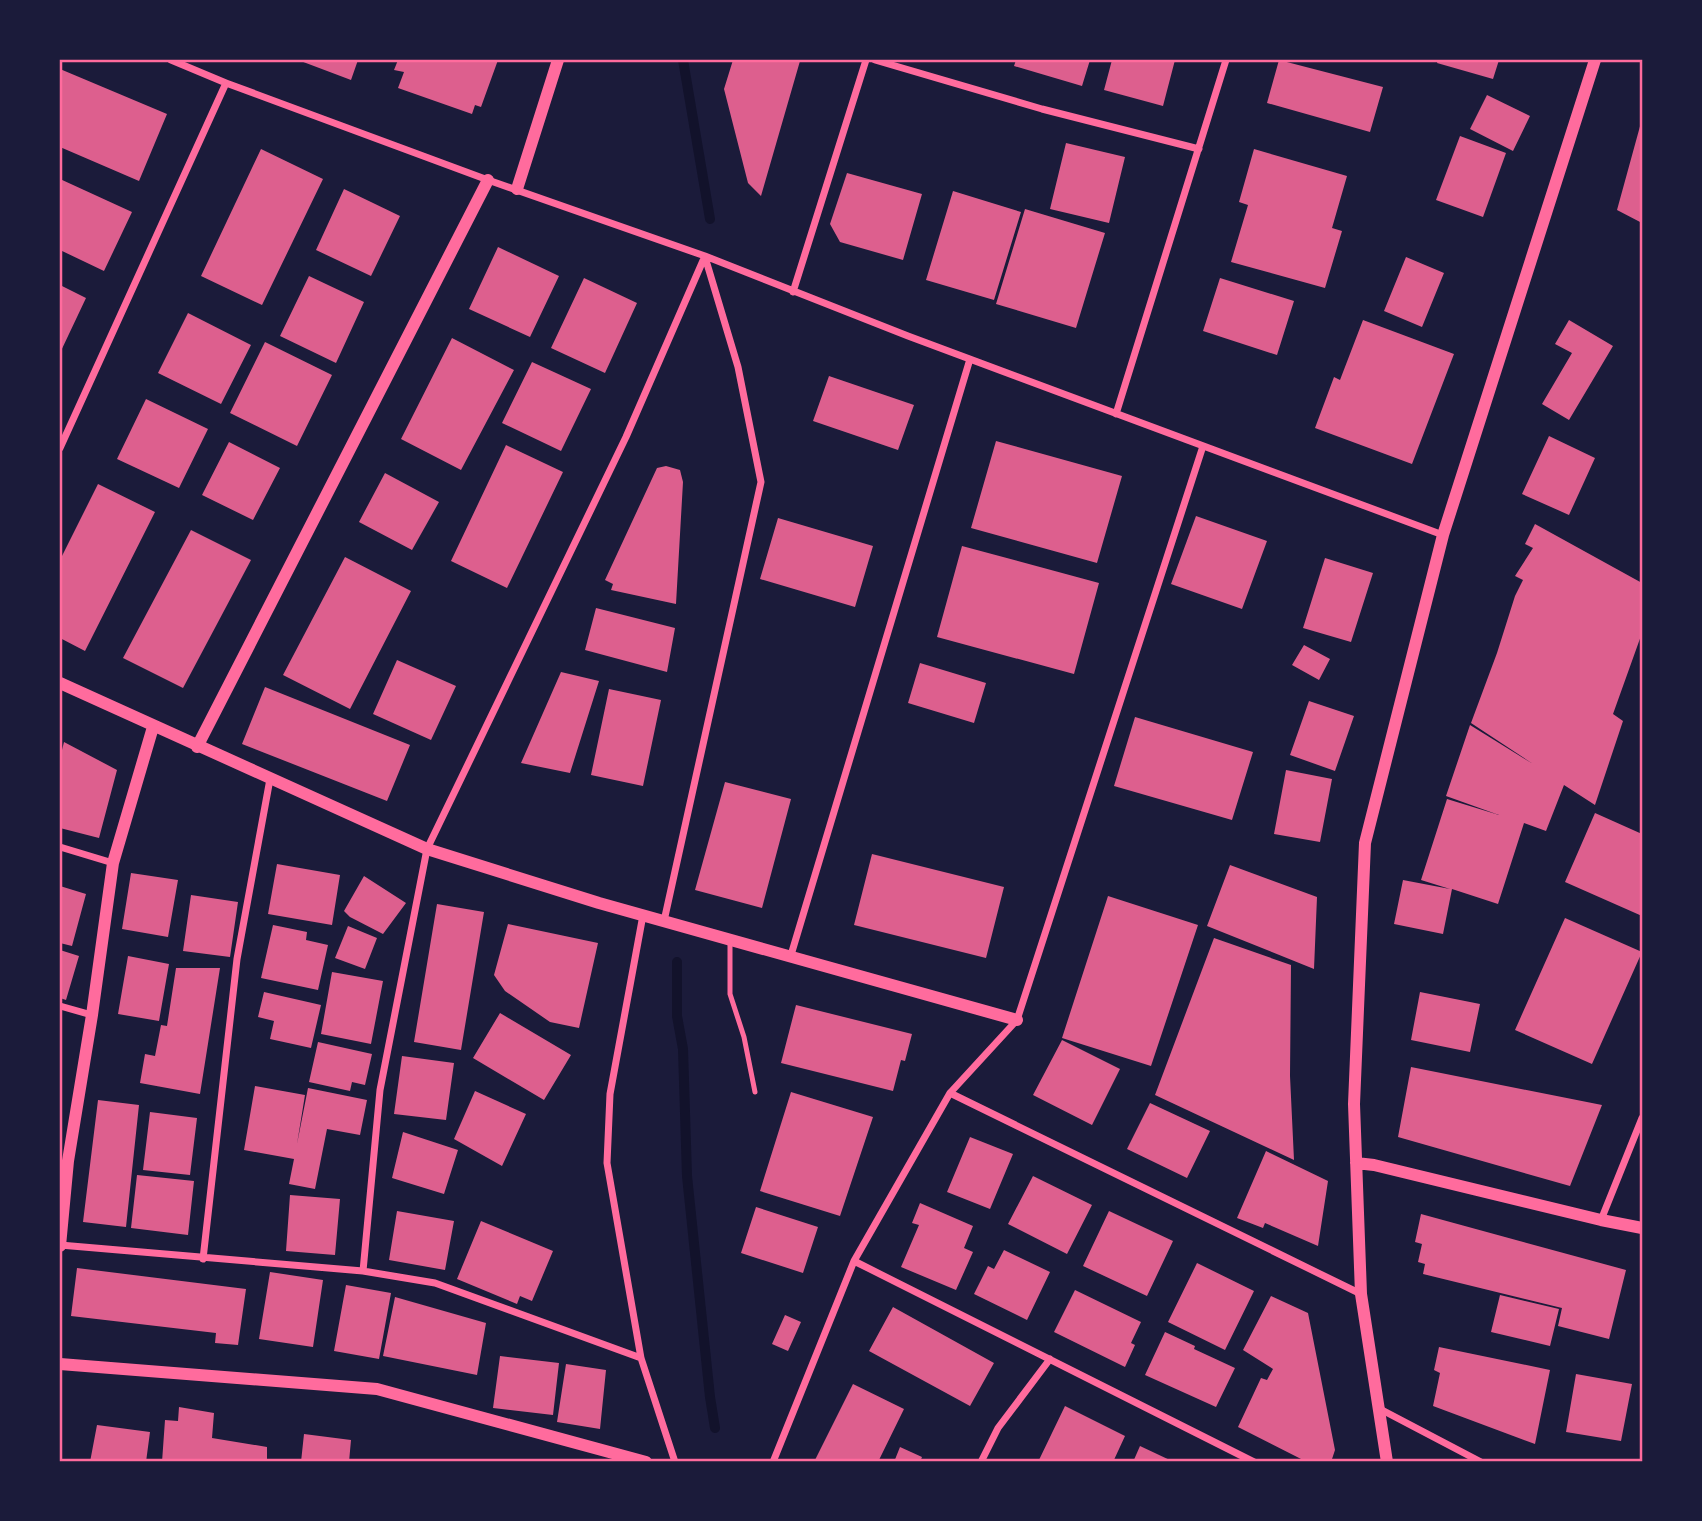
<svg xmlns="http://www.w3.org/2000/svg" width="1702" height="1521" viewBox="0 0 1702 1521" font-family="'IBM Plex Sans',sans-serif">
	<rect width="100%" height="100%" fill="#1b1b3a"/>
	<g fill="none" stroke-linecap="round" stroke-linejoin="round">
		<path stroke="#12122b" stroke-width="10" d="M683,60l27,159
			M677,962v54l6,33 4,127 23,221 5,31"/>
	</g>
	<path fill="#dd5f8e" d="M298,60h60l-7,20z
		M398,60h100l-17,47 -6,-2 -3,9 -74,-26 6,-16 -10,-2z
		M733,60l67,1 -39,135 -13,-13 -24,-94z
		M1016,60h74l-8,26 -68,-20z
		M1112,60h63l-12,46 -59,-16z
		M1279,60l104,27 -13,45 -103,-29z
		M1438,60h61l-6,19 -56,-16z
		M60,69l107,45 -28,67 -79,-34z
		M1487,95l43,21 -17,35 -43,-22z
		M1642,119v104l-25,-13z
		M1460,136l46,17 -23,64 -47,-17z
		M1066,143l59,14 -16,66 -59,-14z
		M261,149l62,30 -61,126 -61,-29z
		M1254,149l93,27 -15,52 10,3 -17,57 -94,-26 17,-57 -9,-3z
		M847,173l75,21 -19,66 -63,-18 -10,-18z
		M60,179l72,33 -28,59 -44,-21z
		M344,189l56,27 -29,60 -55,-26z
		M953,191l68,21 -27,88 -68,-20z
		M1025,209l80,24 -29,95 -80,-24z
		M498,247l61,29 -29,61 -61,-28z
		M1406,257l38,16 -22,54 -38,-16z
		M309,276l55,26 -28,61 -56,-27z
		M584,278l53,25 -32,70 -54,-25z
		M1220,278l74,23 -17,54 -74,-24z
		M60,285l26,13 -26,55z
		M188,313l63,32 -30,59 -63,-31z
		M1363,320l91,34 -42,110 -97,-36 19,-51 6,3z
		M1569,320l44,26 -44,74 -27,-16 30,-51 -17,-9z
		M452,338l62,32 -53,100 -60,-31z
		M265,342l67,33 -35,71 -67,-33z
		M532,362l59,27 -30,62 -59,-28z
		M829,376l85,29 -16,45 -85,-29z
		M146,399l62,30 -29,59 -62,-29z
		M1549,436l46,22 -26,57 -47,-21z
		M996,441l126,35 -25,87 -126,-35z
		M229,442l51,26 -27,52 -51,-25z
		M506,445l57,27 -56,116 -56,-27z
		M666,466l14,4 3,12 -7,122 -65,-14 2,-6 -8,-4 52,-112z
		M385,473l54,29 -27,48 -53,-28z
		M98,484l57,28 -70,139 -25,-13v-78z
		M1196,516l71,25 -25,68 -71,-25z
		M778,518l95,28 -18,61 -95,-28z
		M1535,524l107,59v50l-29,81 10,7 -28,84 -31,-20 -18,46 -22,-8 -26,81 -46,-15 -9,45 -49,-10 9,-44 47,9 -29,-9 26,-81 52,16 -53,-19 24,-71 63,39 -62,-41 26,-70 18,-57 8,-16 -8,-4 18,-28 -8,-4z
		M191,530l60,30 -68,128 -60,-30z
		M962,546l137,37 -25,91 -137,-37z
		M345,557l66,34 -61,118 -67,-34z
		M1325,558l48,15 -22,69 -48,-14z
		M596,608l79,20 -8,44 -82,-22z
		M1304,645l26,14 -11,21 -27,-15z
		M397,660l59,26 -25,54 -58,-26z
		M920,663l66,20 -12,40 -66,-20z
		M561,672l38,9 -29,92 -49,-10z
		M265,687l145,58 -23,56 -145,-57z
		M609,689l52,11 -18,86 -52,-11z
		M1309,701l45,15 -19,55 -45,-16z
		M1135,717l118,35 -21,68 -118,-34z
		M64,742l53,28 -18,68 -39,-10v-70z
		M1286,770l46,9 -12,63 -46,-8z
		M725,782l66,17 -29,109 -67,-18z
		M1595,813l47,21v82l-77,-34z
		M872,854l132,33 -18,71 -132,-33z
		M277,864l63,11 -8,50 -64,-11z
		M1230,865l87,32 -3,72 -107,-43z
		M131,873l47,7 -10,57 -46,-8z
		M364,876l42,27 -23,31 -33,-17 -6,-6z
		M60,886l26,8 -14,52 -12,-3z
		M191,895l47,7 -8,55 -47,-6z
		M1108,896l90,29 -47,141 -89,-28z
		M437,904l47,8 -23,138 -47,-8z
		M1565,918l77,34 -50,112 -77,-34z
		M508,924l90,19 -19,85 -29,-6 -45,-31 -11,-16z
		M273,925l34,7 -1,8 22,5 -10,45 -57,-12z
		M348,926l29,12 -12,31 -30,-11z
		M1214,938l77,27 -1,111 4,84 -139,-65z
		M60,950l19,6 -13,44 -6,-2z
		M128,956l41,8 -10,57 -41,-7z
		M176,968h44l-20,126 -60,-11 5,-29 10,2 6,-31 6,1z
		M332,972l51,9 -12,63 -50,-10z
		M264,992l57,13 -10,43 -41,-9 4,-18 -16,-4z
		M1420,992l60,12 -10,48 -59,-12z
		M796,1005l116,29 -7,27 -4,-1 -8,31 -112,-28z
		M500,1013l71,42 -27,45 -71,-42z
		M1062,1040l58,29 -28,56 -59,-30z
		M318,1042l54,12 -7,31 -13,-3 -2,9 -41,-9z
		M402,1056l52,7 -8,57 -52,-6z
		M1411,1067l191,38 -32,81 -172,-49z
		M255,1086l50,9 -8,49 11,-56 59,12 -7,35 -33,-6 -12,60 -26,-5 5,-25 -50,-9z
		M475,1091l51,23 -24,52 -48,-27z
		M791,1092l82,25 -33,99 -80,-25z
		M98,1100l41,5 -13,122 -43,-5z
		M1150,1103l60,28 -23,47 -60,-29z
		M150,1112l47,6 -7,57 -47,-5z
		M403,1132l55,18 -14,44 -52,-16z
		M970,1137l43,17 -23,55 -43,-17z
		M1266,1151l62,30 -10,65 -53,-23 -2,5 -26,-10z
		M137,1175l57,6 -6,54 -57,-7z
		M1033,1176l59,29 -25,49 -59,-30z
		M290,1195l50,4 -5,56 -49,-4z
		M920,1203l53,23 -9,22 9,4 -17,38 -55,-23 18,-42 -7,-2z
		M756,1207l62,20 -15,46 -62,-20z
		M397,1211l57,10 -9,49 -56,-10z
		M1109,1211l64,30 -26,55 -64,-30z
		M1421,1214l205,56 -17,69 -51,-13 4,-18 -139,-34 2,-10 -7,-2 4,-18 -7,-2z
		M481,1221l72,30 -21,50 -12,-5 -3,8 -60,-25z
		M1004,1250l46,22 -23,48 -53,-26 14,-28 6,3z
		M1197,1263l57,28 -29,59 -57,-28z
		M77,1268l169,21 -8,56 -23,-2 1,-10 -145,-17z
		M270,1272l53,8 -10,67 -54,-8z
		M346,1285l45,8 -12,66 -45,-8z
		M1075,1290l66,32 -10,21 4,2 -10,22 -71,-35z
		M1500,1295l59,14 -9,37 -59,-14z
		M1271,1296l37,17 27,137 -4,12h-24l-69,-35 23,-49 6,2 6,-11 -30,-19z
		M395,1297l91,26 -9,52 -94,-19z
		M893,1307l101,56 -24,43 -101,-55z
		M785,1315l16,7 -13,29 -16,-7z
		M1165,1332l30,14 -1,3 41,19 -19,39 -71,-32z
		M1439,1347l111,23 -15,74 -102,-38 7,-33 -6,-3z
		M500,1356l59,7 -6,52 -60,-7z
		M566,1364l40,6 -6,59 -43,-7z
		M1576,1374l56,10 -11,57 -55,-9z
		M853,1384l51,25 -26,53h-64z
		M1065,1406l60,30 -12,26h-75z
		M179,1407l35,6 -2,25 55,9v15h-105l3,-42 13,1z
		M97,1425l53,7 -4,30h-56z
		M304,1434l47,6 -2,22h-48z
		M1140,1446l34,16h-41z
		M900,1447l22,10 -2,5h-26z"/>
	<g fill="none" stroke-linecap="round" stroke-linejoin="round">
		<path stroke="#ff6b9d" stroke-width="5" d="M730,942v52l14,43 11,55"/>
		<path stroke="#ff6b9d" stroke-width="7" d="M171,60l55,23 262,97 217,76 203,80 535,199
			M875,60l167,49 157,40
			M793,292l73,-232
			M1116,414l110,-354
			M60,448l166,-365
			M60,847l53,16
			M643,915l-33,179 -3,69 34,195 34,104
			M664,921l97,-439 -23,-115 -33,-110
			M791,955l179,-596
			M60,1006l32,9
			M950,1093l411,201
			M1601,1220l41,-102
			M60,1245l303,26 72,12 206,75
			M203,1259l34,-300 33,-180
			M854,1261l400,201
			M363,1271l17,-181 47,-241 199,-412 79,-181
			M1380,1409l101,53
			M773,1462l81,-201 96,-168 67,-73 186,-574
			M981,1462l17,-34 52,-69"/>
		<path stroke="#ff6b9d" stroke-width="12" d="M517,189l41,-129
			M60,683l367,166 172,54 418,117
			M197,747l291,-567
			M1356,1163l18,2 227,55 41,8
			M60,1246l8,-85 24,-146 21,-152 40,-136
			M60,1364l317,25 269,73
			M1387,1462l-26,-168 -7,-190 11,-261 78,-308 152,-475"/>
	</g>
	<rect width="1702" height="1521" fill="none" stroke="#1b1b3a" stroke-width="122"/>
	<rect x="61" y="61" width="1580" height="1399" fill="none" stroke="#ff6b9d" stroke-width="2.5"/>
</svg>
